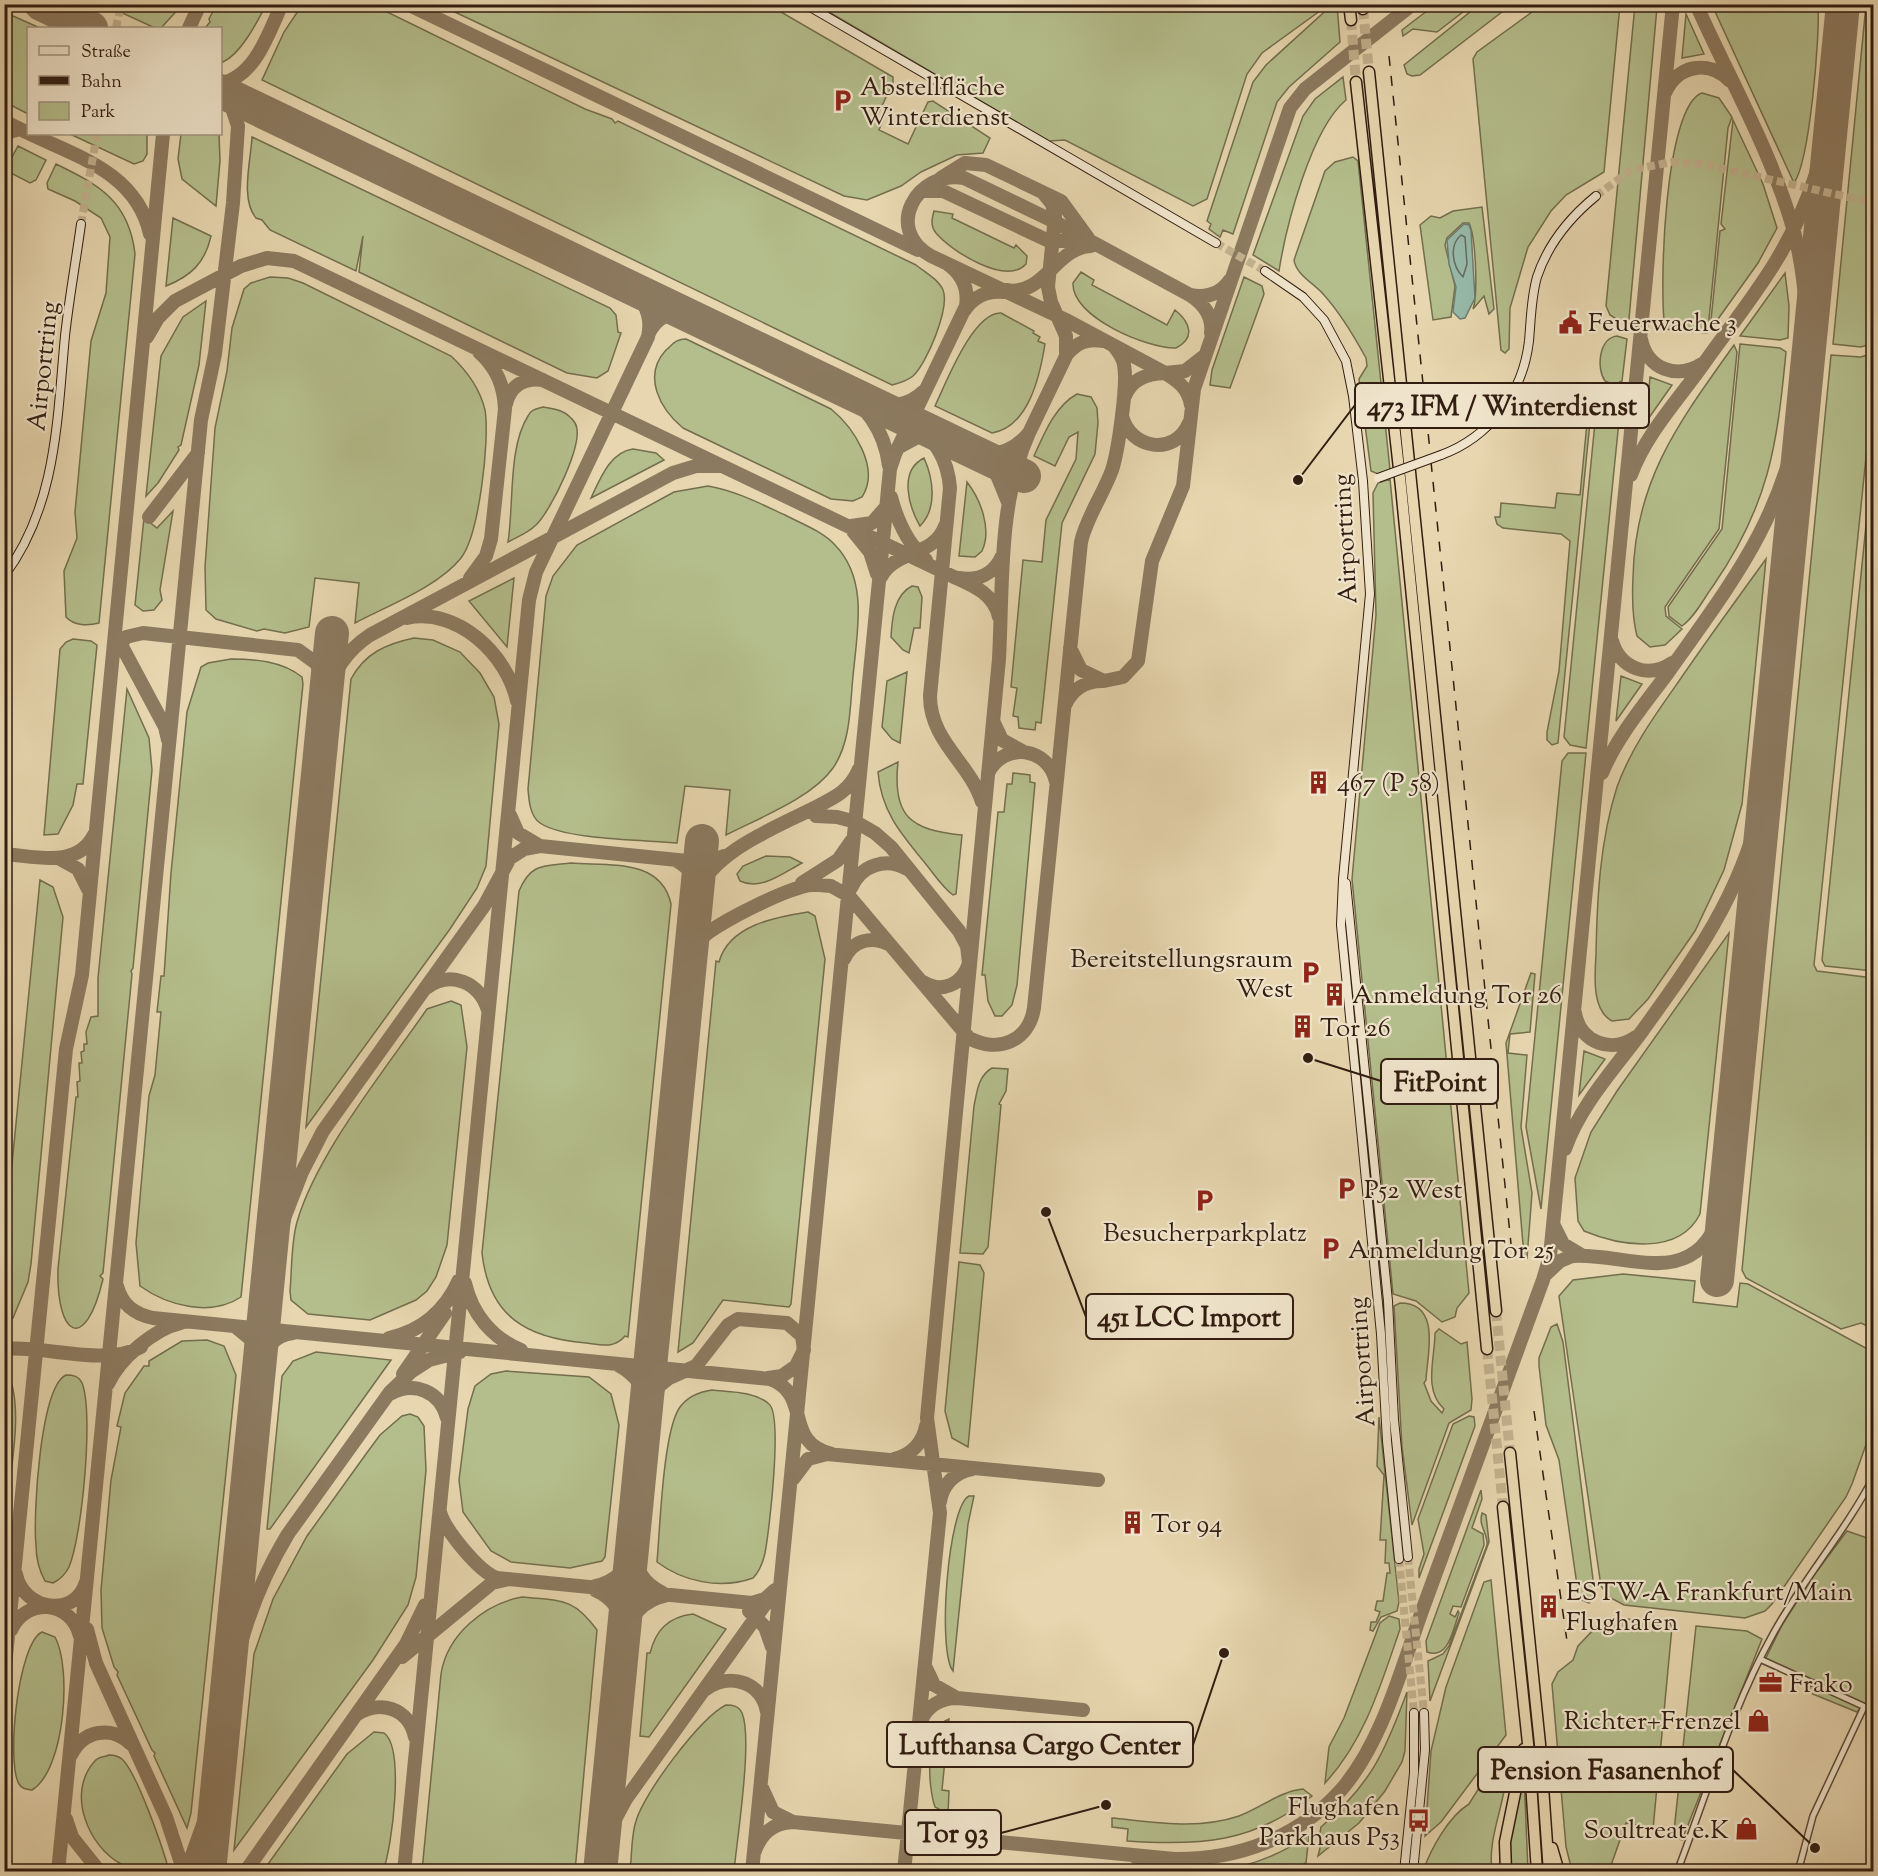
<svg xmlns="http://www.w3.org/2000/svg" width="1878" height="1876" viewBox="0 0 1878 1876" font-family="'Sorts Mill Goudy',serif">
	<rect width="100%" height="100%" fill="#e7d6af"/>
	<filter id="stains"><feTurbulence type="fractalNoise" baseFrequency=".00333" numOctaves="4"/><feColorMatrix values="0 0 0 0 .2 0 0 0 0 .09 0 0 0 0 .02 0 0 0 .5 -.17"/></filter>
	<radialGradient id="worn" r=".72"><stop offset=".6" stop-color="#630" stop-opacity="0"/><stop offset="1" stop-color="#630" stop-opacity=".3"/></radialGradient>
	<path fill="#b4be8c" stroke="#736e4e" stroke-width="1.5" d="M1436,4l36,1 -35,27 -24,-3 -10,7 -1,-6z
		M1480,4l31,1 -91,70 -8,1 -5,-2 -3,-9z
		M105,5h77l-21,23h-6z
		M216,5h50c-9,17 -25,49 -43,57l-2,-2 -1,-32h-15l5,-6 -1,-3z
		M302,5h71l212,104 27,10 3,4 3,-2 298,144c9,7 23,15 27,25 7,18 -16,73 -30,86 -6,5 -13,7 -21,9l-630,-305 22,-48z
		M440,5h329l124,72v6l-16,33 6,4 -4,10 29,14 20,-42 5,-1 57,37 -7,15 -26,2 -36,17 -20,14 -34,14 -23,-4z
		M817,5h511l-66,48 -15,21 -40,125 -14,7 -128,-66 -16,1z
		M1332,5h5l3,37 -51,45 -12,15 -44,132 -10,-4 -3,7 -11,-8 2,-5 -4,-3 46,-139 13,-17z
		M1536,5h84l-16,167 -38,23 -15,16 -23,36 -18,61 -1,41 -4,4 -4,-3 -28,-291 4,-7 55,-40z
		M1635,5h22v2l-28,312 -11,1 -8,-5 -4,-9z
		M1712,5h106c2,31 -8,155 -24,178z
		M1866,5h8v338l-13,4 -28,-3z
		M4,12l36,16h-12v86l-23,-12z
		M1686,14l18,40 -22,4z
		M1343,77l3,23c-35,29 -60,126 -67,171l-26,-16 50,-139 12,-17z
		M1702,93l17,5 13,19 -4,11 -19,191 2,10 -4,4 -42,-4c-6,-38 -1,-223 37,-236z
		M1733,120l30,64 14,44 -19,35 -45,63 -2,-6 9,-89 5,-2 -4,-5z
		M70,134h79l-2,2v18l-4,7 -9,3z
		M181,134h38l1,27 -4,45 -34,-27 -4,-20z
		M252,137l358,171 6,7 2,17 3,1 -13,38 -11,7 -30,-5 -208,-101 4,-36 -7,35 -86,-41 -8,-10 -6,-2c-16,-19 -5,-58 -4,-81z
		M18,146l28,14 -10,20 -6,3 -25,-13z
		M1353,157l5,4 32,309 -12,4 -7,-3 -12,-92 8,-13 -1,-8c-12,-22 -25,-44 -42,-63 -9,-11 -28,-20 -30,-35l31,-89 10,-9z
		M56,164c43,21 73,37 79,90l-36,369c-11,3 -25,3 -33,-6l-2,-46 13,-33 -2,-26 16,-171 15,-48 4,-56 -9,-19 -26,-17 -27,-12 -1,-6z
		M1482,207l12,102 -5,5 -5,-18 -11,13c5,-14 3,-71 -4,-86h-6l-16,15 -2,7 10,41 -4,31 -18,3 -13,-95 11,-9 9,2 13,-7z
		M934,211l19,3 -1,4 62,30 2,-3 11,11 -1,8c-20,22 -75,-13 -90,-31 -6,-7 -4,-15 -2,-22z
		M173,218l38,18c-6,27 -20,40 -45,50z
		M1081,272l13,8 -2,5 75,40 8,-15c15,12 21,28 1,38 -28,1 -105,-31 -103,-65z
		M1785,273l4,33 -1,32 -8,2 -40,-4z
		M270,277l18,1 15,5 148,73c15,14 29,33 34,54 5,30 -6,125 -24,148 -23,29 -74,48 -106,65l4,-40 -44,-5 -6,49 -24,6 -21,-4 -7,2 -41,-12 -10,-9 -1,-43 10,-139 12,-57 5,-43 12,-39 7,-6z
		M1244,277l18,9 2,8 -34,94 -20,-3 2,-15z
		M206,301l-7,64 -18,80 -3,2 1,3 -21,33 -12,13 15,-140 22,-39z
		M1001,313l33,18 -1,2 7,4 -2,4 7,3c-5,31 -16,83 -53,89l-57,-27c11,-23 38,-94 66,-93z
		M1617,336l10,3 -5,42 -8,4 -9,-4c-9,-13 -6,-43 12,-45z
		M686,339l145,70c22,18 50,59 31,88l-9,4 -22,-2 -148,-71c-23,-19 -41,-52 -17,-78 7,-6 10,-11 20,-11z
		M1740,344l40,4 6,4c-9,94 -17,153 -73,234 -9,12 -18,31 -31,40l-13,-10 -1,-9 54,-78z
		M1734,345l3,7 -18,177 -54,78 1,9 16,13 -17,16 -15,2 -13,-11c-5,-19 -5,-39 -4,-59 2,-98 47,-156 101,-232z
		M1873,353v36l-59,576 3,6 56,7v351l-12,-6 -20,6 -95,-51 -4,-8 89,-915 30,2z
		M1650,377l22,8 -26,37z
		M1590,392h3l-35,351 -6,2 -5,-5v-8l12,-61 11,-130 -9,-7 -58,-6 -6,-4 -2,-7h5l1,-14 54,5 2,-15 23,2z
		M1598,392l20,4 3,5 -35,347 -16,-3 -6,-8z
		M1077,394l14,3 6,11 1,15 -3,31 -33,69 -21,200 -5,-1 -1,8 -16,-2 -1,-11 -5,-1 4,-28 -6,-1 12,-127 19,2 4,-42 30,-61 2,-27 -9,5 -14,29 -21,-10c10,-22 21,-50 43,-62z
		M543,407c14,2 24,4 32,16 11,18 -25,89 -39,102 -8,8 -19,12 -28,17 6,-37 0,-95 20,-126 3,-7 9,-7 15,-9z
		M633,449l23,4 8,7 -73,38c9,-19 19,-46 42,-49z
		M1873,456v515l-48,-5 -3,-6z
		M924,458c9,20 14,50 -4,68 -11,-19 -22,-55 4,-68z
		M1390,479l79,814 -12,15 -2,9 -13,5 -26,-21 -23,-7 -41,-415 24,-264 -3,-122 5,-10z
		M967,482c14,18 25,48 15,69l-7,6 -16,-1z
		M708,486c28,5 51,17 77,29 17,9 37,16 50,30 34,35 22,87 18,131 -3,30 -2,66 -20,92 -21,30 -74,50 -107,67l4,-45 -45,-4 -8,57c-32,-3 -112,-3 -137,-20 -10,-7 -11,-22 -12,-34l18,-193 7,-20 24,-31 97,-53z
		M173,511l-13,79 2,10 -8,10 -11,1 -8,-6 9,-87 13,10z
		M1766,559l-24,245 -18,66 -29,61 -47,68 -19,20 -17,2c-21,-11 -17,-47 -16,-67 1,-55 4,-114 21,-167 14,-39 38,-72 62,-106 28,-41 58,-82 87,-122z
		M514,578l-7,69 -38,-46z
		M912,586l6,1 4,10 -2,31h-6l-5,25 -6,-3 -12,-13c1,-18 3,-42 21,-51z
		M414,638l19,2 27,12 20,21 14,24 5,27 -13,142 -9,22 -27,41 -144,198 45,-448c14,-26 35,-35 63,-41z
		M73,639l18,2 6,4 -14,139h-6l-4,21 -15,29 -14,1 16,-186 6,-7z
		M231,659c24,0 51,2 71,18l1,7 -62,613c-30,20 -73,9 -101,-11l-4,-43 13,-147 6,-21 6,-63h-4l4,-36h3l7,-103 16,-161 14,-45 7,-4z
		M907,672l-7,71 -8,-4 -10,-12 5,-46z
		M1621,676l21,8 -26,37z
		M127,689l22,49 3,32 -19,198 -2,3 1,3 -29,299 -3,3 3,3c-18,76 -47,57 -45,-10l18,-172h2l-1,-15 3,-1 -1,-18h3l-1,-11 3,-1v-7h3l-1,-12 5,-15 7,-1v-38z
		M1568,753h18l-45,456 -15,-82 36,-366z
		M898,762c-6,55 13,68 64,73l-6,59 -3,1c-11,-8 -19,-21 -28,-32 -24,-29 -44,-52 -47,-91z
		M1013,773l17,2v7l5,1 -18,202 -5,20 -10,11h-7l-7,-15 -3,-26h-3l16,-163h6l3,-28h5z
		M766,856l24,1 12,6c-19,10 -41,28 -62,18l-3,-7 6,-8z
		M571,863c38,3 90,-5 100,41l-43,433 -3,-1c-11,13 -24,9 -39,7 -59,-5 -97,-26 -104,-90l37,-362c12,-28 24,-25 52,-28z
		M40,880l13,7 10,30 -32,347 -3,18 -15,36 -8,3v-86z
		M808,912l7,4 10,43 -34,345 -2,3 -66,-7 -30,43 -15,9 38,-391 3,1c10,-37 57,-45 89,-50z
		M1729,933l-29,281c-21,42 -80,32 -116,17l-6,-10 -3,-43 16,-46 26,-41z
		M1531,973l4,1 -5,58 -20,2 -2,19 19,2 -6,72 11,66 -5,65 -3,-2 -18,-213z
		M451,1001l10,4 6,42 -20,198 -11,32 -9,14 -11,9 -46,20 -62,-6 -17,-14 -1,-9c2,-22 1,-48 7,-69 20,-69 88,-152 130,-213z
		M1584,1051l21,8 -26,36z
		M992,1068l16,1 -2,22 -7,13 2,1 -13,142 -5,7 -23,-1 14,-147c3,-14 4,-30 18,-38z
		M959,1262l21,3 4,8 -16,174 -16,-9 -7,-27z
		M1623,1274l72,7 -2,21 44,5 3,-24 8,1 125,68v73l-21,59 -6,13 -74,107 -7,7 -20,7 -121,-13 -15,-8 -8,-11 -42,-290 14,-16z
		M1400,1303c42,0 27,52 26,77l-2,3 7,18 11,12 2,-4c-21,-19 -9,-51 -9,-76l4,-4 22,15 6,-2 5,57 -1,11 -22,13 -37,102 -10,-78 -8,-141z
		M1557,1324l6,18 32,253 -6,8 -7,-3 -4,-8 -19,-132 -13,-35 -7,-59v-8l12,-31z
		M207,1340l17,6 12,29 -45,438 -4,15 -33,-72 1,-3 -3,-3 -35,-75 1,-3 -4,-5 -12,-39 -1,-38 10,-110 10,-53 -4,-1 8,-33 19,-27h5v-5l33,-20z
		M316,1352l75,8 -121,169h-3l15,-153 11,-15z
		M5,1370c21,28 5,105 1,138z
		M506,1371l83,6 22,17 8,31 -14,132 -3,4 -32,7 -59,-6 -20,-11 -28,-39 -4,-32 9,-71 7,-23 16,-12z
		M66,1375c7,0 13,1 16,8 12,29 0,154 -13,184 -4,8 -8,12 -16,16l-8,-2c-6,-11 -9,-23 -9,-36 -3,-29 4,-158 30,-170z
		M712,1390c18,2 42,1 57,14 14,11 0,129 -4,149 -2,9 -6,19 -12,25 -33,12 -71,3 -96,-16 3,-33 6,-132 23,-155 8,-11 19,-15 32,-17z
		M410,1414l8,3 6,9 2,44 -10,107 -8,28 -35,55 -139,190 20,-196 19,-55 34,-63 59,-82 14,-19 22,-19z
		M1469,1416l5,1 1,9 -56,152v-9l5,-15 -6,-35 35,-95z
		M1379,1417l20,185 -2,9 -16,6 -8,14 -3,-1 1,-8h5l4,-10 -5,-2 2,-9h6l4,-28h3l-1,-10h-4l1,-23h-6l4,-65 -7,-9z
		M1481,1490l1,9 -10,29 11,6 1,11 -23,62 -8,-1 -3,8 5,3 3,-6 1,2c-6,16 -10,47 -32,39l-1,-11z
		M969,1496h5l-6,28 -15,147c-16,-20 -5,-165 16,-175z
		M1482,1513l4,2 3,27 -59,159 -2,-40 15,-7 6,-8 38,-101c1,-13 -9,-18 -5,-32z
		M1847,1531l26,9v172l-12,-5 -4,5 -49,-20 3,-7 -48,-21 19,-39 32,-50z
		M1491,1580l15,155 -65,87 -16,14 6,-85 15,-64 38,-105z
		M522,1597c39,4 51,0 75,33l-22,241h-153l19,-197c6,-39 43,-70 81,-77z
		M693,1614l33,15 -77,108 -9,-1 7,-83h3c6,-23 18,-36 43,-39z
		M1389,1616l10,3 1,10c-19,55 -35,111 -75,154l4,-36 15,-29 36,-95z
		M1615,1618l55,5 2,4 -19,202 -27,-6 -17,48h-37l-6,-24 -14,-163 6,-12 15,-12 5,-14 21,-22z
		M1696,1626l51,5 15,8 -80,201 -6,-3 -2,-6z
		M42,1632l13,5c17,31 10,133 -23,153 -6,-1 -10,-1 -13,-6 -13,-22 -1,-141 23,-152z
		M1407,1692l-2,59 -3,11 -17,29 -26,32 -41,33 4,-16 -3,-1 2,-12c50,-43 64,-75 86,-135z
		M726,1705c7,0 13,1 16,8 11,25 -5,126 -8,158h-104c2,-16 1,-35 6,-50 8,-28 64,-103 90,-116z
		M949,1719l-7,71 7,1 -1,23 -13,-7c-7,-20 -11,-79 14,-88z
		M374,1732l10,1c21,15 8,115 -1,138h-120l84,-117z
		M1504,1748c11,41 -18,82 -12,123h-69c8,-22 25,-54 46,-67z
		M109,1755c5,0 9,1 13,4 15,14 41,89 47,112 -17,1 -33,2 -48,-7 -32,-17 -55,-70 -27,-102 5,-7 9,-4 15,-7z
		M1524,1774l4,97 -19,1 -2,-20z
		M1303,1789l9,7c-58,47 -112,50 -185,45l1,-12 -16,-2v-9c42,4 86,12 127,-2 22,-8 41,-25 64,-27z
		M1309,1835l-3,28 -17,8h-77c35,-3 68,-16 97,-36z"/>
	<path fill="#97b9aa" stroke="#6f7b6d" stroke-width="1.5" d="M1464,224l5,1 2,5 4,68 -10,20 -5,1 -7,-7 3,-25 -7,-23 -2,-24z"/>
	<g fill="none" stroke-linecap="round" stroke-linejoin="round">
		<path stroke="#646b5e" stroke-width="1.5" d="M1461,235l4,2 2,27 -4,13c-11,-11 -14,-32 -2,-42z"/>
		<path stroke="#8c7a60" stroke-width="14" d="M407,4l511,246
			M1696,4c33,74 75,147 97,224 11,39 13,79 16,119
			M189,28l11,-24
			M220,84c36,-8 48,-50 62,-80
			M1665,93c12,-28 44,-34 65,-12
			M4,121l24,12
			M30,134c49,23 107,40 120,100
			M4,138l5,-6 11,-3
			M941,178l24,-15 21,2 75,36 27,37
			M922,191h21l106,50h37
			M1044,194l8,10 3,12 -7,71 3,15 15,34v20
			M1006,290c38,7 50,-43 85,-44
			M1190,295c16,3 30,0 40,-15
			M964,311c9,-14 23,-21 40,-19
			M649,333c8,-16 22,-22 39,-18
			M147,337l11,-19 17,-17 66,-35 26,-8 27,3 660,316c20,9 40,17 45,40
			M1641,339c6,30 36,41 61,25
			M1203,357l-18,14 -20,2 -99,-53 -135,-64c-48,-27 -14,-86 33,-78l91,44 135,73c14,9 23,21 21,38
			M834,385c30,17 51,45 55,81
			M1124,398c7,-19 22,-24 41,-25 13,8 23,15 26,32
			M869,401c19,8 40,5 55,-10
			M506,404c4,-18 18,-27 37,-24
			M1122,416c8,33 53,41 67,7
			M911,422c24,16 37,37 39,66l-20,208c0,45 40,67 52,106
			M899,447l22,-12 24,3
			M978,454c22,1 37,-4 51,-21l38,-79c10,-11 20,-16 35,-13
			M978,454l17,16 13,32
			M1631,475c14,-39 45,-73 69,-106 25,-36 53,-70 76,-108 46,-76 68,-168 59,-257
			M891,497c6,23 17,47 35,63
			M149,517l49,-64
			M851,526l21,-3 14,-16
			M853,531l17,21 7,22
			M881,577c13,-27 53,-20 64,-51
			M470,578l16,-22 5,-17 14,-130c-1,-23 -8,-41 -26,-57
			M959,578c19,3 35,-4 43,-22
			M407,618c50,-11 100,36 110,83
			M118,639l47,88 3,13
			M1612,641c8,28 37,38 60,22
			M1070,648l11,22 23,11 19,-4 15,-16 14,-100 31,-75 11,-97 96,-281 15,-19 108,-85
			M114,653l12,-16 17,-4 155,17 18,13 7,14 2,15
			M325,697c9,-26 21,-46 45,-62l303,-162 23,-7h23
			M1065,705c7,-15 20,-24 37,-24
			M994,723l8,17 20,11
			M988,773c16,-32 61,-26 68,9
			M1602,773c15,-36 42,-68 65,-99 68,-96 116,-155 137,-275
			M510,815l8,18 22,13
			M816,816l21,1 19,5 19,11 16,14 68,84 8,15 2,17c-6,21 -27,31 -46,19
			M4,854c32,2 73,15 90,-19
			M60,859l18,10 10,20
			M675,860c14,7 23,18 22,34
			M802,883l36,-23 14,-20
			M807,884l24,2 18,10 120,142c29,16 60,3 65,-30l47,-466c6,-26 22,-47 31,-72 6,-18 16,-86 12,-105 -1,-8 -6,-14 -11,-20
			M851,888c10,-23 35,-31 56,-19
			M697,894c14,-42 80,-67 117,-86 20,-10 36,-17 45,-39
			M844,959c9,-19 28,-24 46,-14
			M690,963c3,-9 6,-18 12,-25 13,-14 94,-55 112,-53
			M426,988c25,-18 53,-6 62,22
			M1575,1013c5,30 37,41 61,24
			M1565,1149c15,-44 51,-82 78,-119 51,-71 96,-133 117,-220 8,-31 10,-63 13,-95
			M1554,1226l9,18 20,12
			M1546,1274l14,-13 12,-5c26,-2 53,6 80,7 62,3 71,-49 77,-97
			M268,1277l17,-61 17,-44 21,-41 161,-225 26,-48 14,-9 16,-3 167,17 17,-7
			M465,1283c7,31 27,55 56,67
			M117,1286c5,19 17,28 36,32l617,61c43,16 12,63 62,75
			M236,1327l17,14 6,24
			M389,1338c33,-7 56,-27 70,-58
			M4,1349c41,-4 102,18 137,-2
			M618,1365c17,9 29,23 28,44
			M259,1370c4,-19 14,-35 34,-37
			M403,1374l42,-61
			M108,1384c11,-25 46,-55 73,-61
			M390,1394c24,-14 51,-2 57,24
			M646,1414l13,-28 10,-8 27,-12 32,-41 10,-6 49,4 15,13 2,14 -8,16 -14,10 -14,2
			M894,1459c17,-4 29,-16 32,-33
			M793,1479l15,-20 19,-5 271,26
			M940,1502c2,-17 15,-30 32,-33
			M440,1512c5,18 39,60 57,66l255,25 13,-4 10,-9
			M633,1545c2,22 8,38 30,48
			M16,1574c6,35 59,46 70,8
			M595,1586c20,-4 33,-17 37,-37
			M595,1590c19,8 28,23 29,43
			M749,1611l16,16 7,20
			M87,1629l9,34 70,154 18,55
			M11,1630c15,-33 60,-30 69,6
			M623,1637c7,-20 19,-36 41,-41
			M402,1657l90,-74 13,-3
			M926,1668l8,17 23,13 126,12
			M4,1676l62,-627 16,-74 81,-841
			M706,1689c24,-17 56,-7 61,23
			M225,1714c11,-65 29,-124 63,-180l102,-142 22,-21 17,-11 31,-8
			M356,1715c23,-16 53,-7 59,22
			M921,1721c6,-15 20,-23 36,-23
			M71,1755c12,-25 41,-30 60,-11
			M762,1788l11,24 20,10
			M66,1819l6,18 28,35
			M754,1853c7,-19 18,-30 39,-31l381,37c63,1 124,-21 167,-69 43,-49 62,-129 85,-190 39,-107 78,-213 117,-320l7,-24 123,-1252
			M1134,1856l9,6 7,10
			M601,1863l11,-38 14,-26 145,-203
			M58,1872l143,-1452 14,-66 18,-151 5,-77 -7,-21 -11,-12
			M186,1872l25,-70 12,-66
			M214,1872l1,-54
			M245,1872l161,-228 19,-39
			M404,1872l125,-1272 7,-28 112,-235c5,-22 -4,-39 -22,-52
			M752,1872l138,-1403 5,-15 71,-148c3,-19 -5,-33 -20,-43
			M904,1872l36,-359 -13,-95 72,-759c4,-74 -1,-157 30,-226"/>
		<path stroke="#8c7a60" stroke-width="34" d="M41,4l50,24
			M220,91l804,385
			M1717,1280l126,-1276
			M209,1872l123,-1239
			M600,1872l102,-1031"/>
		<path stroke="#c3b18f" stroke-width="8" stroke-dasharray="8 4" stroke-linecap="butt" d="M116,28l5,-24
			M1596,196l35,-26 41,-8 30,2 172,39
			M81,224l16,-90
			M1216,243l49,28
			M1408,1557l16,156
			M1399,1559l15,154"/>
		<path stroke="#c3b18f" stroke-width="10" stroke-dasharray="10 5" stroke-linecap="butt" d="M1363,9l6,63
			M1351,20l5,62
			M1496,1311l14,142
			M1487,1349l16,158"/>
		<defs>
			<path id="street" d="M1760,1659l114,52
				M1677,1872c30,-78 55,-165 96,-238 30,-55 73,-103 101,-158
				M1798,1872l15,-56 51,-109"/>
			<path id="secondary" d="M805,4l411,239
				M1265,271l38,26 21,23 22,41 7,35 10,85 7,113 -27,285 -2,46 40,409 6,107 12,118
				M1441,455c49,-18 82,-62 88,-114 2,-22 2,-43 8,-64 11,-33 32,-59 59,-81
				M4,576c53,-70 53,-157 61,-240 4,-37 11,-75 16,-112
				M1346,883l42,418 6,119 14,137
				M1404,1872l10,-99v-60
				M1413,1872l12,-122 -1,-37"/>
			<path id="highway" d="M1349,4l2,16
				M1362,4l1,5
				M1369,72l127,1239
				M1356,82l45,405 86,862
				M1510,1453l30,291 9,128
				M1503,1507l26,246 8,119
				M1552,1848l7,24
				M1506,1872l-1,-30 19,-93"/>
		</defs>
		<use href="#street" stroke="#5f4b38" stroke-width="8"/>
		<use href="#secondary" stroke="#321d11" stroke-width="10"/>
		<use href="#highway" stroke="#321d11" stroke-width="13"/>
		<use href="#street" stroke="#efe4cb" stroke-width="5"/>
		<use href="#secondary" stroke="#efe4cb" stroke-width="8"/>
		<use href="#highway" stroke="#e7d6af" stroke-width="10"/>
		<path stroke="#321d11" stroke-width="1.5" stroke-dasharray="10 10" stroke-linecap="butt" d="M1389,56l41,395
			M1431,462l80,782
			M1534,1411l33,230"/>
		<defs>
			<path id="secondary-bridge" d="M1378,478l63,-23"/>
		</defs>
		<use href="#secondary-bridge" stroke="#321d11" stroke-width="10" stroke-linecap="butt"/>
		<use href="#secondary-bridge" stroke="#efe4cb" stroke-width="8"/>
	</g>
	<defs>
		<symbol id="parking-bare" viewBox="-9 -9 18 18"><path d="M-3.5-5.5H1a3.5 3.5 0 0 1 0 7H-1V5.5H-3.5ZM-1-3.4V-.6H.8a1.4 1.4 0 0 0 0-2.8Z" fill="#8f2418" stroke="#efe4cb" stroke-width="2.5" paint-order="stroke"/></symbol>
		<symbol id="civic-bare" viewBox="-9 -9 18 18"><path d="M-.6-6.5H3V-4.5H.6V-3L4-1V1h2V6H-6V1h2V-1L-.6-3ZM-1.2 2.5V6h2.4V2.5Z" fill="#8f2418" stroke="#efe4cb" stroke-width="2.5" paint-order="stroke"/></symbol>
		<symbol id="building-bare" viewBox="-9 -9 18 18"><path d="M-4-6H4V6H1V3H-1V6H-4ZM-2.5-4.3h1.7v1.8h-1.7ZM.8-4.3h1.7v1.8H.8ZM-2.5-1h1.7V.8h-1.7ZM.8-1h1.7V.8H.8Z" fill="#8f2418" stroke="#efe4cb" stroke-width="2.5" paint-order="stroke"/></symbol>
		<symbol id="office-bare" viewBox="-9 -9 18 18"><path d="M-6-3h4V-5.5h4V-3h4V5H-6ZM-1-4.5V-3h2v-1.5ZM-6 0V1H6V0Z" fill="#8f2418" stroke="#efe4cb" stroke-width="2.5" paint-order="stroke"/></symbol>
		<symbol id="shop-bare" viewBox="-9 -9 18 18"><path d="M-5-2.5h2.3a2.7 3.5 0 0 1 5.4 0H5L5.5 6h-11ZM-1.5-2.5h3a1.5 2.3 0 0 0-3 0Z" fill="#8f2418" stroke="#efe4cb" stroke-width="2.5" paint-order="stroke"/></symbol>
		<symbol id="bus-bare" viewBox="-9 -9 18 18"><path d="M-5-6H5V4H4V6H2V4H-2V6H-4V4H-5ZM-3.5-4V0h7V-4ZM-3.5 1.2v1.5H-2V1.2ZM2 1.2v1.5H3.5V1.2Z" fill="#8f2418" stroke="#efe4cb" stroke-width="2.5" paint-order="stroke"/></symbol>
	</defs>
	<g fill-rule="evenodd">
		<use href="#parking-bare" x="826" y="84" width="33" height="33"/>
		<use href="#civic-bare" x="1554" y="306" width="33" height="33"/>
		<use href="#building-bare" x="1302" y="766" width="33" height="33"/>
		<use href="#parking-bare" x="1294" y="956" width="33" height="33"/>
		<use href="#building-bare" x="1318" y="978" width="33" height="33"/>
		<use href="#building-bare" x="1286" y="1010" width="33" height="33"/>
		<use href="#parking-bare" x="1330" y="1172" width="33" height="33"/>
		<use href="#parking-bare" x="1188" y="1184" width="33" height="33"/>
		<use href="#parking-bare" x="1314" y="1232" width="33" height="33"/>
		<use href="#building-bare" x="1116" y="1506" width="33" height="33"/>
		<use href="#building-bare" x="1532" y="1590" width="33" height="33"/>
		<use href="#office-bare" x="1754" y="1666" width="33" height="33"/>
		<use href="#shop-bare" x="1742" y="1704" width="33" height="33"/>
		<use href="#bus-bare" x="1402" y="1804" width="33" height="33"/>
		<use href="#shop-bare" x="1730" y="1812" width="33" height="33"/>
	</g>
	<g text-anchor="middle" stroke-width="4.5" stroke-linejoin="round" paint-order="stroke">
		<g font-size="26" fill="#321d11" stroke="#efe4cb" text-anchor="start">
			<text x="860" y="95">Abstellfläche<tspan x="860" dy="30">Winterdienst</tspan></text>
			<text x="1588" y="331">Feuerwache 3</text>
			<text x="1337" y="791">467 (P 58)</text>
			<text x="1293" y="967" text-anchor="end">Bereitstellungsraum<tspan x="1293" dy="30">West</tspan></text>
			<text x="1352" y="1003">Anmeldung Tor 26</text>
			<text x="1320" y="1036">Tor 26</text>
			<text x="1364" y="1198">P52 West</text>
			<text x="1205" y="1241" text-anchor="middle">Besucherparkplatz</text>
			<text x="1348" y="1258">Anmeldung Tor 25</text>
			<text x="1151" y="1532">Tor 94</text>
			<text x="1566" y="1600">ESTW-A Frankfurt/Main<tspan x="1566" dy="30">Flughafen</tspan></text>
			<text x="1789" y="1692">Frako</text>
			<text x="1741" y="1729" text-anchor="end">Richter+Frenzel</text>
			<text x="1400" y="1815" text-anchor="end">Flughafen<tspan x="1400" dy="30">Parkhaus P53</tspan></text>
			<text x="1729" y="1838" text-anchor="end">Soultreat e.K</text>
		</g>
		<g font-size="26" fill="#321d11" stroke="#efe4cb">
			<text transform="translate(42 366) rotate(-84)" y="9">Airportring</text>
			<text transform="translate(1344 539) rotate(-93)" y="9">Airportring</text>
			<text transform="translate(1361 1362) rotate(-94)" y="9">Airportring</text>
		</g>
	</g>
	<path fill="none" stroke="#321d11" stroke-width="2" d="M1298 480L1355 405M1308 1058L1381 1081M1046 1212L1086 1317M1224 1653L1193 1745M1815 1848L1733 1770M1106 1805L1001 1833"/>
	<g fill="#321d11" stroke="#efe4cb" stroke-width="2">
		<circle cx="1298" cy="480" r="6"/>
		<circle cx="1308" cy="1058" r="6"/>
		<circle cx="1046" cy="1212" r="6"/>
		<circle cx="1224" cy="1653" r="6"/>
		<circle cx="1815" cy="1848" r="6"/>
		<circle cx="1106" cy="1805" r="6"/>
	</g>
	<g fill="#efe4cb" stroke="#321d11" stroke-width="2">
		<rect x="1355" y="383" width="294" height="45" rx="6"/>
		<rect x="1381" y="1059" width="117" height="45" rx="6"/>
		<rect x="1086" y="1294" width="207" height="45" rx="6"/>
		<rect x="887" y="1722" width="306" height="45" rx="6"/>
		<rect x="1478" y="1747" width="255" height="45" rx="6"/>
		<rect x="905" y="1810" width="96" height="45" rx="6"/>
	</g>
	<g font-size="27" text-anchor="middle" font-weight="bold" fill="#321d11">
		<text x="1502" y="415">473 IFM / Winterdienst</text>
		<text x="1440" y="1091">FitPoint</text>
		<text x="1189" y="1326">451 LCC Import</text>
		<text x="1040" y="1754">Lufthansa Cargo Center</text>
		<text x="1606" y="1779">Pension Fasanenhof</text>
		<text x="953" y="1842">Tor 93</text>
	</g>
	<rect width="1878" height="1876" fill="none" stroke="#e7d6af" stroke-width="24"/>
	<rect x="6" y="6" width="1866" height="1864" fill="none" stroke="#321d11" stroke-width="3"/>
	<rect x="12" y="12" width="1854" height="1852" fill="none" stroke="#321d11" stroke-width="1.5"/>
	<rect x="27" y="27" width="195" height="108" fill="#efe4cb" stroke="#a39481" stroke-width="1.5"/>
	<rect x="39" y="46" width="30" height="9" fill="#efe4cb" stroke="#a39481" stroke-width="1.5"/>
	<text x="81" y="57" font-size="18" fill="#321d11">Straße</text>
	<rect x="39" y="76" width="30" height="9" fill="#321d11" stroke="#a39481" stroke-width="1.5"/>
	<text x="81" y="87" font-size="18" fill="#321d11">Bahn</text>
	<rect x="39" y="102" width="30" height="18" fill="#b4be8c" stroke="#a39481" stroke-width="1.5"/>
	<text x="81" y="117" font-size="18" fill="#321d11">Park</text>
	<rect width="100%" height="100%" filter="url(#stains)"/>
	<rect width="100%" height="100%" fill="url(#worn)"/>
</svg>
